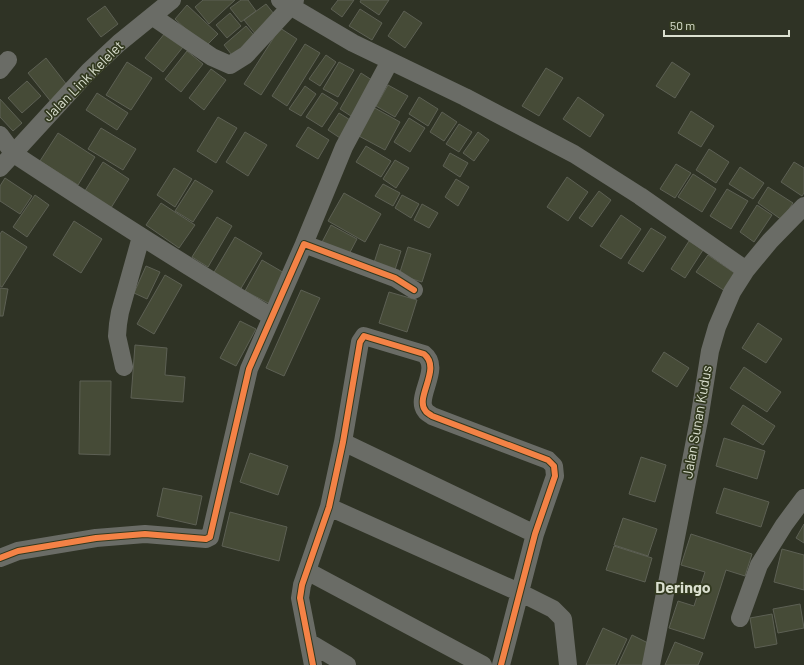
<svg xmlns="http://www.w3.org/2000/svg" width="804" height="665" viewBox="0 0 804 665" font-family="Barlow,sans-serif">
	<rect width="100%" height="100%" fill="#2f3325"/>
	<path fill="#464b37" stroke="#5d6054" d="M203,0h32l-26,24 -14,-17z
		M241,0h7l8,11 -15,11 -11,-14z
		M338,0h16l-12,17 -11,-8z
		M361,0h28l-10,15 -19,-13z
		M266,4l12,15 -22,16 -12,-15z
		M187,5l31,29 -13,13 -30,-28z
		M105,6l13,18 -17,13 -14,-18z
		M360,9l22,14 -10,17 -23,-14z
		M404,11l18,12 -17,25 -17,-12z
		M230,13l11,13 -14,12 -11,-13z
		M246,26l12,14 -23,19 -11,-14z
		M280,28l17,11 -36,56 -17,-11z
		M165,33l18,14 -20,25 -18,-14z
		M305,44l15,9 -33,53 -15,-10z
		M187,51l16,13 -22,28 -16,-13z
		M326,55l10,7 -16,24 -11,-7z
		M46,58l24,31 -18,14 -24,-30z
		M127,62l25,16 -21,32 -25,-15z
		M339,62l15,8 -16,27 -15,-8z
		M672,62l18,12 -15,24 -19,-12z
		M546,68l17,10 -24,38 -17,-10z
		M211,69l15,11 -22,30 -15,-12z
		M361,73l14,9 -21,36 -14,-9z
		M27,81l14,15 -19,17 -14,-15z
		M388,85l20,11 -13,21 -19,-11z
		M305,86l11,8 -15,22 -12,-7z
		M97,93l31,20 -11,17 -31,-20z
		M322,93l16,10 -16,24 -16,-10z
		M419,97l19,12 -10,17 -19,-12z
		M578,97l26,18 -14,22 -27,-18z
		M0,99l22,24 -9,8 -13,-14z
		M373,107l27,15 -15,28 -28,-15z
		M691,111l23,15 -13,21 -23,-14z
		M442,112l15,10 -13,19 -14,-9z
		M339,113l16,10 -12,17 -15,-10z
		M218,117l19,11 -21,35 -19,-12z
		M409,118l16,10 -15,24 -16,-10z
		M459,124l13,8 -13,20 -13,-8z
		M308,127l21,13 -11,19 -22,-13z
		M101,128l35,21 -13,21 -35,-21z
		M245,132l22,13 -19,31 -22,-14z
		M478,132l11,8 -15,21 -11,-8z
		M58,133l37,24 -17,28 -38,-24z
		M366,146l25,15 -10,16 -25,-15z
		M709,149l20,13 -13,21 -20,-13z
		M450,153l18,10 -8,14 -17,-11z
		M395,160l14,8 -13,20 -13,-9z
		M103,162l26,17 -20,32 -26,-17z
		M794,162l10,6v25l-2,3 -21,-14z
		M676,164l15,9 -16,25 -15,-9z
		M740,167l24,16 -11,16 -24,-15z
		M174,168l18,11 -17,28 -18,-12z
		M693,174l23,15 -14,23 -24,-15z
		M567,177l21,15 -20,29 -21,-14z
		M5,178l27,18 -12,18 -20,-13v-15z
		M456,179l13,8 -11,19 -13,-9z
		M195,180l18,11 -20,31 -18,-11z
		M383,184l17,9 -7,13 -18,-10z
		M768,187l25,16 -11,17 -24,-17z
		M727,189l21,12 -17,28 -21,-13z
		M599,191l12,9 -19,27 -13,-9z
		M344,193l37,21 -16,28 -37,-21z
		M35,195l14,10 -22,32 -14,-10z
		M402,195l17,9 -8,14 -16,-10z
		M161,203l34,22 -16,23 -33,-23z
		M422,204l16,9 -9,15 -15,-8z
		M757,205l15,10 -18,27 -14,-10z
		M621,215l20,14 -20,30 -21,-13z
		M217,217l15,9 -24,41 -16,-10z
		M74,221l28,18 -21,34 -28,-18z
		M331,225l26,14 -10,19 -26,-14z
		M651,228l15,9 -23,35 -15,-9z
		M2,231l25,16 -25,40 -2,-1v-52z
		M235,237l27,16 -22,37 -27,-16z
		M689,241l14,9 -18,28 -14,-9z
		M380,244l21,7 -7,22 -21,-7z
		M408,247l23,7 -9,28 -23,-7z
		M708,255l28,19 -11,17 -29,-19z
		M262,260l24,14 -16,30 -25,-13z
		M146,266l14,6 -13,27 -13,-6z
		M165,275l17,10 -28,49 -17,-10z
		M0,288l8,1 -5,27h-3z
		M301,290l19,8 -36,78 -18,-8z
		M389,292l28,8 -10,32 -28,-9z
		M240,321l16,8 -20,37 -16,-8z
		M758,323l24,16 -16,24 -24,-15z
		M135,345l32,3 -2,27 20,2 -2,25 -52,-4z
		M664,352l25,16 -12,19 -25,-16z
		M744,367l37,25 -14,20 -37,-24z
		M80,381h31l-1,74 -31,-1z
		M743,405l32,21 -12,19 -32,-21z
		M724,438l41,13 -8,28 -41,-13z
		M250,453l38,13 -10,29 -38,-13z
		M641,457l25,8 -11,37 -26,-8z
		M163,488l39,8 -6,29 -39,-9z
		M724,488l45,14 -8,25 -45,-14z
		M230,512l57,15 -8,34 -57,-15z
		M623,518l34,11 -9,27 -34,-11z
		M804,524v19l-8,-5z
		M691,534l61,20 -7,22 -19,-6 -22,69 -35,-11 9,-27 16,5 11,-34 -24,-7z
		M614,546l38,12 -7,24 -39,-12z
		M782,549l22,6v35l-30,-8z
		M800,604l4,24 -26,5 -5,-24z
		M772,614l5,30 -22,4 -5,-30z
		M603,628l24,11 -12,26h-29z
		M632,635l22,11 -9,19h-27z
		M675,642l28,11 -5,12h-33z"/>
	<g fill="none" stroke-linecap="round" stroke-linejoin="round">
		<path stroke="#6a6c66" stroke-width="18" d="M280,0l73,43 112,54 109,57 66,42 106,74
			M152,16l60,41 18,8 16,-10 44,-48 5,-7
			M0,70l8,-10
			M0,135l14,19c85,56 170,111 258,163
			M0,168l89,-97 30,-28 53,-43
			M304,244l40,-97 46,-86
			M124,367l-7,-31 1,-12 2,-12 21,-75
			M343,442l192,92
			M329,507l192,86 32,16 10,10 5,46
			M0,558l18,-7 78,-13 49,-4 61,5 4,-2 39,-168 55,-125 91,34 19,12
			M307,571l176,94
			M740,618l19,-53 25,-40 20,-27
			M310,643l37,22
			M313,665l-13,-67 2,-13 27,-78 14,-65 17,-100 4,-6 60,18c18,14 -9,43 1,56 1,3 5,4 7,6l116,44 6,6 1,10 -20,58 -34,131
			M651,665l48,-245 11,-69 7,-24 15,-35 14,-22 24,-29 34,-35"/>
		<defs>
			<path id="cycleway" d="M0,558l18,-7 78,-13 49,-4 61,5 4,-2 39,-168 55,-125 91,34 19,12
				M313,665l-13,-67 2,-13 27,-78 14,-65 17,-100 4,-6 60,18c18,14 -9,43 1,56 1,3 5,4 7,6l116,44 6,6 1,10 -20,58 -34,131"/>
		</defs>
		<use href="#cycleway" stroke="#32391f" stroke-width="8"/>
		<use href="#cycleway" stroke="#f48246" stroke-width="6"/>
	</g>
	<g text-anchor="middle" stroke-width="3.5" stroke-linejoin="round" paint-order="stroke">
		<g font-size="14" fill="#dbe0d0" stroke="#32391f">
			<text transform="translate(83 81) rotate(-45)" y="5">Jalan Link Kelelet</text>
			<text transform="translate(697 422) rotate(-80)" y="5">Jalan Sunan Kudus</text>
		</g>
		<g font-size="16" font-weight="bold" fill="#dbe0d0" stroke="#32391f">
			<text x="683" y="593">Deringo</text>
		</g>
	</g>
	<path d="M664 30v6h125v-6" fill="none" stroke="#dbe0d0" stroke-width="2"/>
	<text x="670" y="30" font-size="12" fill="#dbe0d0" stroke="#32391f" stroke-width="3" paint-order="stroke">50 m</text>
</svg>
